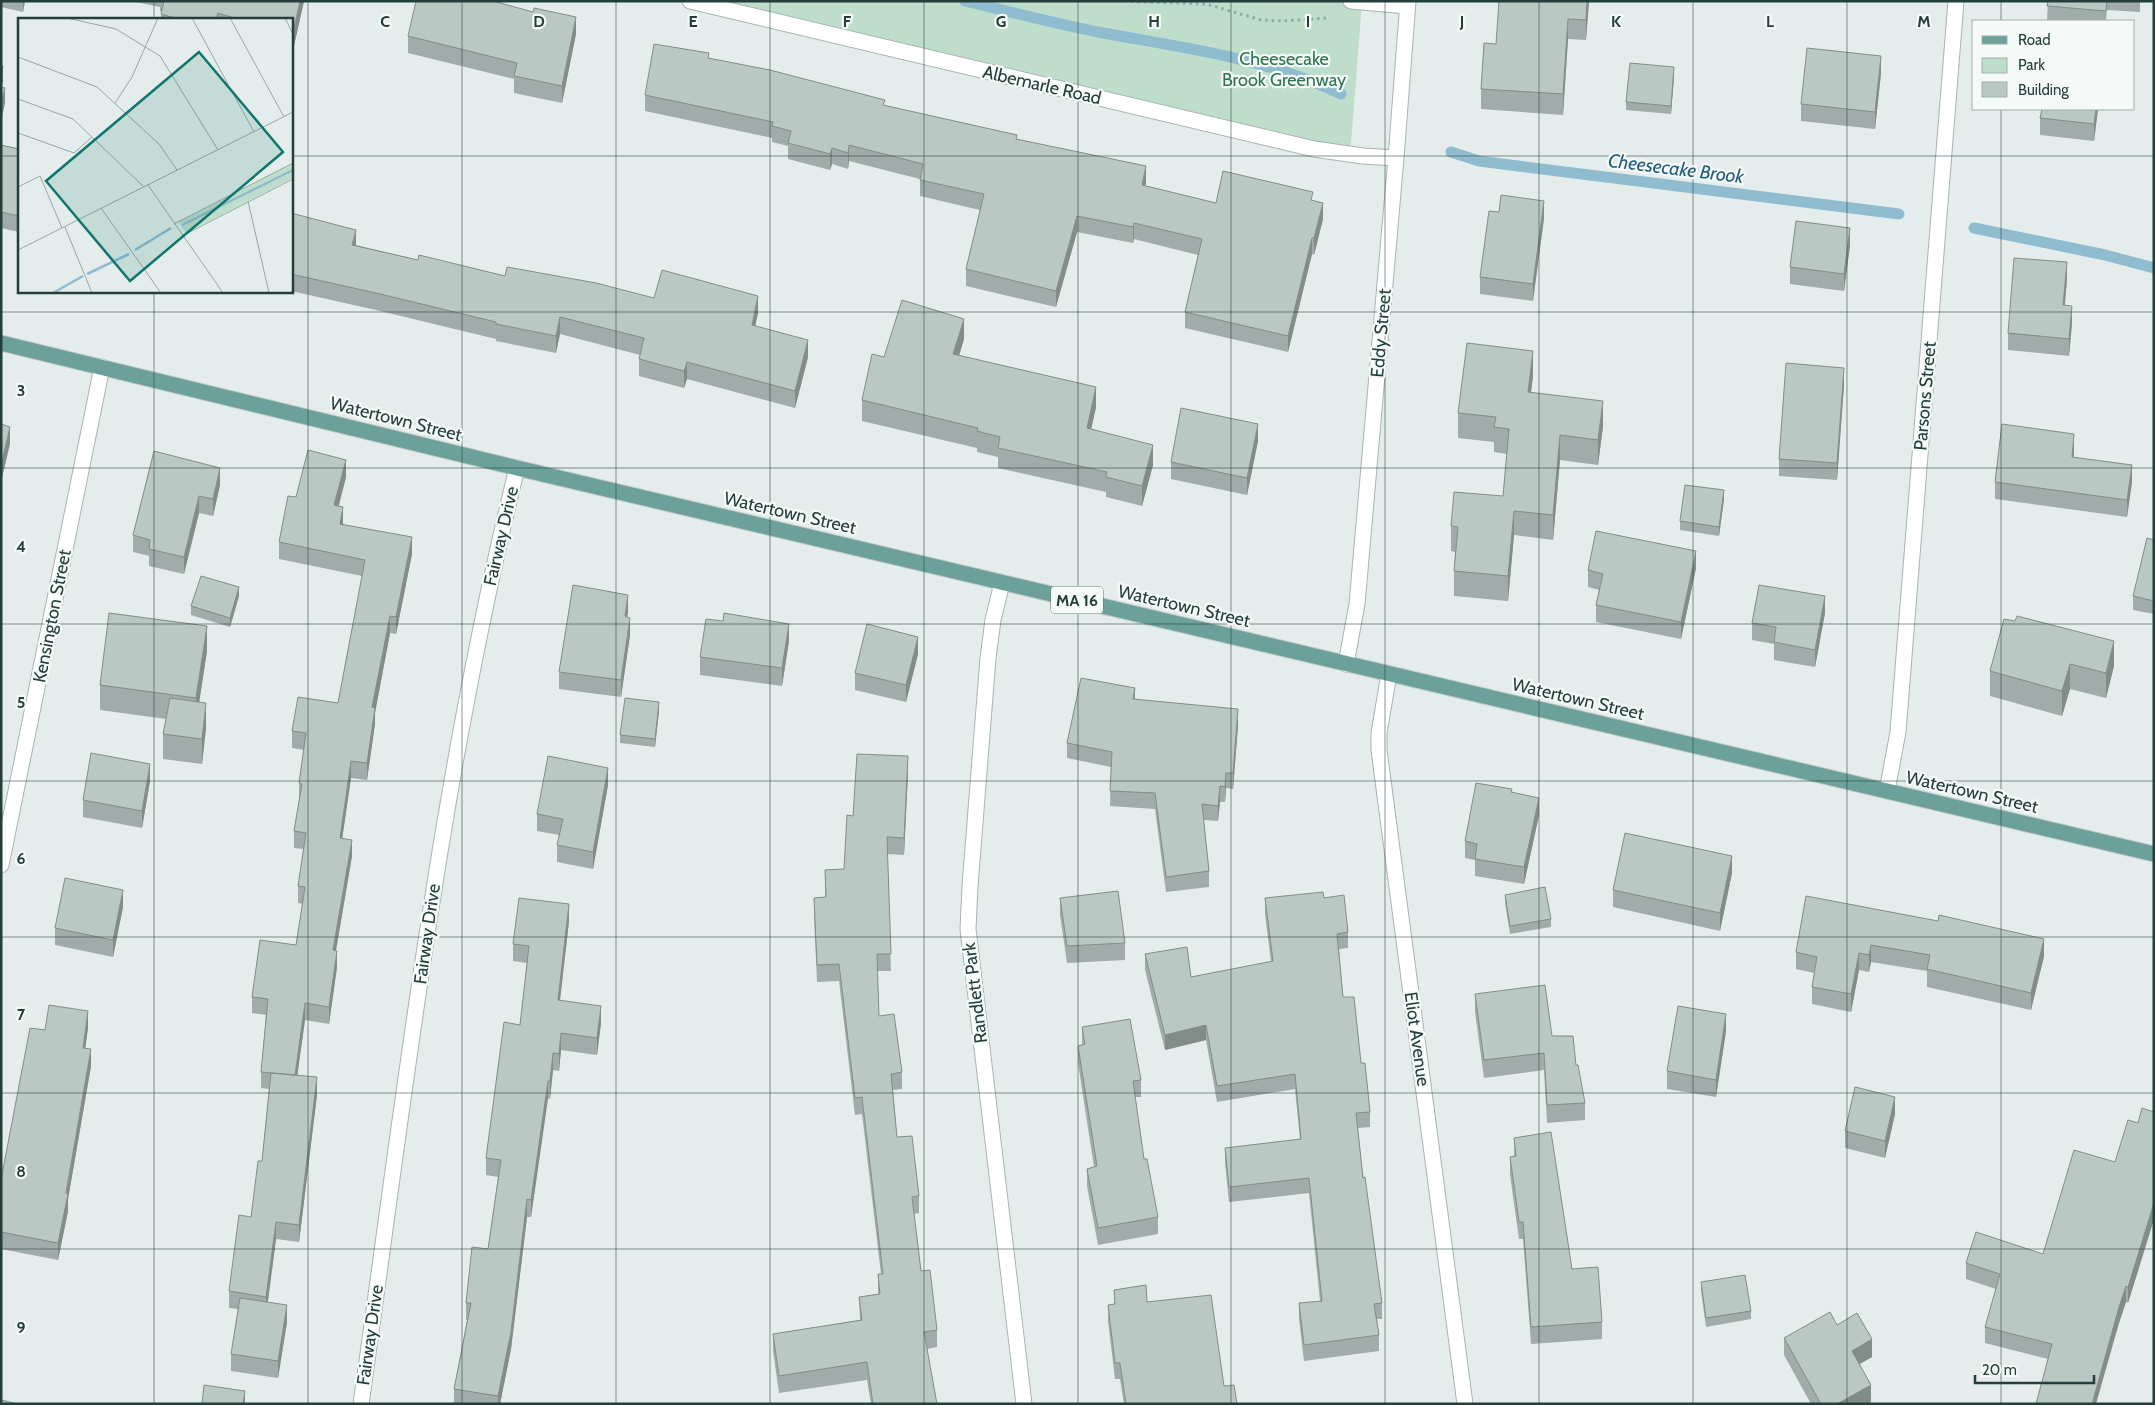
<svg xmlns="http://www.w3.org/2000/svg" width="2155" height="1405" viewBox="0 0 2155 1405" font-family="Cabin,sans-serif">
	<rect width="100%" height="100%" fill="#e4edeb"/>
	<path fill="#bfddcb" d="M688,1h666l8,2 -12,152z"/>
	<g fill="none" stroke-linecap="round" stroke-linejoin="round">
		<path stroke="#8fbccf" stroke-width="11" d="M965,1c46,11 91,23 138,32 81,15 163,25 238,61
			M1451,152l28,9 420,53
			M1974,228l131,27 49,13"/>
		<defs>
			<path id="minor" d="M690,1l624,148 49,7 33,2
				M1351,1l56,5
				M1002,583l-9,37 -5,38 -18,228 -2,43 56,475
				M1346,664l11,-60 39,-446 12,-157
				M1389,674l-10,59v17l86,654
				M1887,791l11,-59 58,-731
				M1,865l101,-498
				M361,1404c44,-313 80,-629 156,-936"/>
			<path id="major" d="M1,343l516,125 1637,386"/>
		</defs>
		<use href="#minor" stroke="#a7b5b3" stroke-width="17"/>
		<use href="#major" stroke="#c2c9c8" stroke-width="17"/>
		<path stroke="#86afa8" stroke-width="3" stroke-dasharray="2.5 4" stroke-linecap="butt" d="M1118,1l88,3 55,16 20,1 47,-3"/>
		<use href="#minor" stroke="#fff" stroke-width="15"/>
		<use href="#major" stroke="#6ba09b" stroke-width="15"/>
	</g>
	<path fill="#a0aca9" d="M1,1h24l-2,11 -22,-5z
		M131,1h173l-11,49h-2v-31h-130v-8h-1v-4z
		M1589,1l-3,39 -18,-1 -5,76 -82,-6v-20z
		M2048,1h92v11l-33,-2 -1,11h-59z
		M533,12l43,22 -14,69 -48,-10v-14l-106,-26v-17z
		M709,58l176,48 132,33 129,43 -1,4 71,17 97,-3 10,19 -9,36 -2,-1 -24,98 -103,-24v-16l13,-57 -64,-16 -1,4 -56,-11 -21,75 -90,-21v-17l14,-59 -60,-14v-17l-71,-18 -1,8 -16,-5 -2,6 -42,-11v-13l-16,-4v-4l-127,-27v-16z
		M1881,73l-6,56 -74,-8v-17z
		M1674,76l-3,38 -45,-4v-8z
		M2098,109l-4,32 -54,-6v-17z
		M1,145l18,4v83l-18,-4z
		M291,213l65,32 62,15 87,16 253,37 -3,13 53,31 -13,51 -108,-29 -3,9 -45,-12v-17l1,-4 -80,-21 -4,19 -60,-12v-2l-120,-29 -85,-19z
		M1544,218l-11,83 -53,-7v-17z
		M1850,245l-6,46 -54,-7v-17z
		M2067,279l-2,26 7,18 -3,33 -61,-6v-17z
		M964,339l-5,17 137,51 -5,22 62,36 -11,41 -36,-9v-5l-108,-24v-11l-21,-5v-4l-115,-27v-21l22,-43z
		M1533,376l-2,16 72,34 -5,39 -38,-5 -7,80 -39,-5 -6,66 -54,-5v-25l1,-19 -4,-1v-25l52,-30 4,-42 -13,-2v-10l-36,-4v-25z
		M1844,385l-7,95 -58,-4v-17z
		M1258,441l-11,54 -76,-16v-17z
		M154,451l66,34 -7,31 -14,-3 -15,61 -35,-8v-10l-16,-4v-17z
		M2074,451v6l58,25 -5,35 -132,-18v-17z
		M346,477l-7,29 4,18 69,30 -16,80 -6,-1 -15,80v11l-8,56 -16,-2 -9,60 10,18 -16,95 1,16 -8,57 -24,-4 -8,56 20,19 -18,147 -23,-3 -8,63 19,20 -9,56 -47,-7v-17l7,-45 -9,-1v-17l22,-74 11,-56 7,-72 -8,-1v-16l5,-57 -14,-2v-16l44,-52 7,-41 -5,-1v-17l6,-37 -10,-1v-17l5,-31v-17l5,-33 -12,-2v-17l46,-28 24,-127 -83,-17v-17z
		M1724,499l-5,37 -39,-6v-9z
		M2154,540v74l-21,-4v-14z
		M1696,568l-15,71 -85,-17v-17l3,-15 -11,-3v-17z
		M239,596l-9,31 -39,-12v-9z
		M628,612l-1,5 3,18 -9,62 -62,-8v-17z
		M1825,613l-10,54 -41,-7v-16l-22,-4v-17z
		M2004,619l110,47 -8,32 -36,-9 -8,27 -72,-20v-25z
		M789,641l-7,45 -82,-11v-18z
		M207,651l-8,51 7,26 -4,36 -39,-5v-25l3,-15 -66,-9v-25z
		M918,654l-12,48 -51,-12v-17z
		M1135,699l103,26 -5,64 -7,-1 -1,14h-5l-2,19 -15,-1 6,51v16l-43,5 -11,-83 -45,-3 1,-39 -44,-9v-15z
		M659,711l-4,36 -35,-4v-8z
		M908,773l-4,82 -17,-1 4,117h-14l2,45 23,56v17l-9,1 4,47 22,59v17l-5,1 7,57 16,59v17l-10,2 10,55h-66l-4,-24 -88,13 -6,-42v-17l87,-14 -1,-23 19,-3v-20h3l-19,-160 -7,1 -16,-134 -22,1 -3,-67v-17l11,-1v-27l19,-1 9,-53z
		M150,781l-8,47 -59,-11v-17z
		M608,785l-15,84 -36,-7v-17l2,-10 -22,-4v-17z
		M1512,792l27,23 -15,69 -49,-8v-16l-10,-2v-17z
		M1732,873l-12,58 -107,-24v-17z
		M1505,895l46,24v8l-41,7 -5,-31z
		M1806,896l238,60 -13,54 -104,-23v-16l-56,-9 -2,10 -10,-2 -8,42 -39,-8v-17l2,-14 -18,-4v-17z
		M1060,898l65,45v17l-58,3 -7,-48z
		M1265,898h59l24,34v16l-9,1 4,48 18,66 9,49v15l-12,1 5,50 19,125v16h-5l2,16v16l-75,10 -5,-42v-16l21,-2 -11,-108 -80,9 -4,-39v-15l75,-8 -5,-51 -78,13 -11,-62 -41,10 -20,-80v-16l46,23 80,-15 -6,-48z
		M123,907l-10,50 -58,-12v-17z
		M569,921l-9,79 41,23 -4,32 -36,-5 -2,21 -6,-1 -3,29 -2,-1 -17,119h-4l-16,132 -11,55h-46v-15l13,-69h-1v-17l22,-54 10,-72 -12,-2v-17l34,-133 7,-62 -14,-2v-17z
		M1475,994l77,42 24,29 9,38v17l-38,3 -3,-53 -60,8 -9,-66z
		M1082,1027l59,53v17h-6l9,62 14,58v17l-60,11 -11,-59v-17l7,-2 -16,-104v-17l4,-1z
		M88,1028l-3,20 6,18 -23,133v12l-10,49 -57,-11v-69l44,-150z
		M1726,1031l-10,66 -49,-8v-18z
		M2154,1112v107l-26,84 -2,-1 -7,21 -71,36 -63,-16v-16l11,-38 -30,-10v-16l77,-9 72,-92 23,-39z
		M1895,1114l-10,44 -40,-10v-17z
		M1514,1138l58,131 30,53v17l-71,5 -8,-105h-4l-9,-64v-18h4z
		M1701,1282l50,29v8l-45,8 -5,-36z
		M1114,1290l33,12 77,84 13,18h-113l-4,-25h-5l-7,-58v-16l6,-1z
		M1837,1325l35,32 -12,7 11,38 -3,2h-57l-27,-49v-17z"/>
	<path fill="#828c89" d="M23,1h2l-2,11z
		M300,1h4l-11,49v-17z
		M1587,1h2l-3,39v-20z
		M576,17v17l-14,69v-17z
		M1568,19v20l-5,76v-21z
		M1881,56v17l-6,56v-17z
		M3,66v15l-2,9v-15z
		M1674,67v9l-3,38v-8z
		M5,88v15l-4,18v-16z
		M2096,109h2l-4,32v-17z
		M849,145v16l-1,8v-16z
		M832,148v16l-2,6v-16z
		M1146,166v16l-4,19v-16z
		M1544,201v17l-11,83v-17z
		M1323,203v16l-9,36v-17z
		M1077,216v16l-21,75v-16z
		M1134,223v16l-1,4v-16z
		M1850,228v17l-6,46v-17z
		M356,230v17l-4,-2z
		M1312,238v16l-24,98v-16z
		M2067,262v17l-4,43v-17z
		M758,296v17l-6,29v-17z
		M2072,306v17l-3,33v-17z
		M560,317v17l-4,19v-17z
		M964,319v20l-11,36v-21z
		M808,340v17l-13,51v-17z
		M1533,351v25l-5,41v-25z
		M687,362v17l-3,9v-17z
		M1844,368v17l-7,95v-17z
		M1096,387v20l-9,41v-20z
		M1603,401v25l-5,39v-25z
		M1258,424v17l-11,54v-17z
		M10,427v17l-9,38v-17z
		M2074,434v17l-2,23v-17z
		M1560,435v25l-7,80v-25z
		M1153,445v20l-11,41v-20z
		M346,460v17l-12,45v-17z
		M2132,465v17l-5,35v-17z
		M220,468v17l-7,31v-17z
		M1724,490v9l-5,37v-9z
		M199,496v17l-15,61v-17z
		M343,507v17l-3,16v-16z
		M1514,511v24l-6,66v-25z
		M412,537v17l-16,80v-17z
		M1696,551v17l-15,71v-17z
		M239,587v9l-9,31v-9z
		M628,595v17l-3,22v-18z
		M1825,596v17l-10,54v-17z
		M390,616v17l-15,80v11l-8,56v-17l5,-56z
		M630,618v17l-9,62v-17z
		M789,624v17l-7,45v-18z
		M207,626v25l-11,72v-25z
		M918,637v17l-12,48v-17z
		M2114,641v25l-8,32v-25z
		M2070,664v25l-8,27v-25z
		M1135,688v15l-2,-4z
		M659,702v9l-4,36v-8z
		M206,703v25l-4,36v-25z
		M1238,709v16l-5,64v-16z
		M908,756v17l-4,82v-17z
		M351,761v17l-11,76v-16z
		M150,764v17l-8,47v-17z
		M608,768v17l-15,84v-17z
		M1226,773v15l-1,14v-15z
		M1220,786v16l-2,19v-15z
		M1539,798v17l-15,69v-17z
		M352,840v16l-19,111v-17z
		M1732,856v17l-12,58v-18z
		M123,890v17l-10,50v-17z
		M569,904v17l-11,96v-17z
		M2044,939v17l-13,54v-17z
		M1871,945v17l-2,10v-17z
		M337,951v16l-8,57v-17z
		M1859,953v17l-8,42v-18z
		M305,1003v17l-10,72v-17z
		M601,1006v17l-4,32v-17z
		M88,1011v17l-5,37v-17z
		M1726,1014v17l-10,66v-17z
		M1206,1025v15l-41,10v-15z
		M561,1033v17l-2,21v-17z
		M91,1049v17l-23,133v12l-10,49v-17z
		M553,1053v17l-3,29v-18z
		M317,1077v18l-18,147v-17z
		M548,1081v17l-17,119v-17z
		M1895,1097v17l-10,44v-17z
		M527,1199v18l-16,132 -11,55h-2v-8z
		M2154,1203v16l-26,84v-16z
		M276,1222v17l-10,75v-17z
		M2126,1286v16l-7,21 -23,81h-4l27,-97z
		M287,1305v17l-9,56v-17z
		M1872,1339v18l-20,11v-17z
		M1871,1385v17l-3,2h-31z
		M245,1391v13h-2z"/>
	<path fill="#bac8c4" stroke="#828c89" d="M164,1h136l-7,32 -2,-1v-13h-53l-20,-6 -2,6h-38l-17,-5z
		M416,1h77l40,11 1,-4 42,9 -14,69 -48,-10 3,-13 -109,-27z
		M1499,1h88l-1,19 -18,-1 -5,75 -82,-5 3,-46 12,1z
		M2048,1h59l-1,10 -59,-5z
		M654,44l55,9 -1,5 62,12 115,30 -2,5 134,30 -1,4 130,27 -4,19 74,18 7,-32 90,21 -2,8 12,3 -9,35h-2l-24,98 -103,-24 17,-73 -68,-16 -1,4 -56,-11 -21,75 -90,-22 18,-75 -64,-14 3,-16 -74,-19 -1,8 -16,-5 -2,6 -42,-11 3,-12 -19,-5 1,-4 -128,-27z
		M1807,48l74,8 -6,56 -74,-8z
		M1630,63l44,4 -3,39 -45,-4z
		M1,65l2,1 -2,9z
		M1,87l4,1 -4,17z
		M2042,109h54l-2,15 -54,-6z
		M1,145l18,4v67l-18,-4z
		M1501,195l43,6 -11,83 -53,-7 9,-66 10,1z
		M291,213l65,17 -4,15 66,15 1,-5 86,21 2,-9 89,16 58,15 8,-28 96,26 -6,29 56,15 -13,51 -108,-29 -3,9 -45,-12 5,-21 -84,-21 -4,19 -60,-12v-2l-120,-29 -85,-19z
		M1796,221l54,7 -6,46 -54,-7z
		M2014,258l53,4 -4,43 9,1 -3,33 -61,-6z
		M902,300l62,19 -11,35 143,33 -9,41 66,17 -11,41 -36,-9 1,-5 -109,-24 2,-11 -23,-6 1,-3 -116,-28 10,-46 12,3z
		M1467,343l66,8 -5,41 75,9 -5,39 -38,-5 -7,80 -39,-4 -6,65 -54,-5 4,-44 -7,-1 3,-34 49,4 6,-67 -15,-2 2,-10 -38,-4z
		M1786,363l58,5 -7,95 -58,-4z
		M1181,408l77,16 -11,54 -76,-16z
		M1,424l9,3 -9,38z
		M2002,424l72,10 -2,23 60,8 -5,35 -132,-18z
		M308,450l38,10 -12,45 9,2 -3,17 72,13 -16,80 -6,-1 -18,91 3,1 -8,55 -16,-2 -11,77 12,2 -19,110 4,1 -8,56 -24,-4 -10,72 -34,-3 7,-73 -16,-2 8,-57 36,5 9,-58 -7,-1 8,-53 -12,-2 8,-47 -3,-1 7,-50 -14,-2 6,-34 40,6 27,-143 -86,-18 9,-46 8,1z
		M154,451l66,17 -7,31 -14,-3 -15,61 -35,-8 1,-9 -17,-5z
		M1685,485l39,5 -5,37 -39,-6z
		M1596,531l100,20 -15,71 -85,-17 7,-31 -15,-4z
		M2147,538l7,2v61l-21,-5z
		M201,576l38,11 -9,31 -39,-12z
		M573,585l55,10 -3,21 5,2 -9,62 -62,-8z
		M1759,585l66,11 -10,54 -41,-8 2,-15 -24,-4z
		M109,613l98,13 -11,72 -96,-13z
		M724,613l65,11 -7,44 -82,-11 6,-38 17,2z
		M2017,616l97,25 -8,32 -36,-9 -8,27 -72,-20 14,-52 11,2z
		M867,624l51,13 -12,48 -51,-12z
		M1081,678l54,10 -2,11 105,10 -5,64h-7l-1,14 -5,-1 -2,20 -16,-2 7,67 -43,6 -11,-84 -45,-2 2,-39 -45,-9z
		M170,698l36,5 -4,36 -39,-5z
		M625,698l34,4 -4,37 -35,-4z
		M91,753l59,11 -8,47 -59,-11z
		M857,754l51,2 -4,82 -17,-1 4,117h-14l2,62 15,-2 8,58 -11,2 6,63 15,-1 7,60 -7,1 9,74 9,-1 7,60 -13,2 13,72h-64l-6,-42 -88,14 -6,-42 89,-14 -3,-23 21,-3 -2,-20h5l-21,-177 -7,1 -16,-134 -22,1 -3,-67 12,-1 -1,-27 19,-1 3,-54 6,1z
		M548,756l60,12 -15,84 -36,-7 6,-26 -26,-5z
		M1476,783l36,6 -1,3 28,6 -15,69 -49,-8 2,-15 -12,-3z
		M1625,833l107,23 -12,57 -107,-23z
		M65,878l58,12 -10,50 -58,-12z
		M1545,887l6,32 -41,7 -5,-31z
		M1118,891l7,52 -58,3 -7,-48z
		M1323,892l1,6 20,-3 4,37 -11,2 6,63h11l7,66h4l5,49 -14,1 7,65 2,-1 17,126 -8,1 5,31 -75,10 -5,-42 23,-2 -13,-123 -80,9 -4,-39 76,-9 -6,-65 -78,12 -11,-61 -41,10 -20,-81 42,-7 4,30 82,-16 -8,-63z
		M1806,896l132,25 1,-6 105,24 -13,54 -104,-24 3,-14 -59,-10 -2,10 -10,-2 -8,41 -39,-7 5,-30 -21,-5z
		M519,898l50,6 -11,96 43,6 -4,32 -36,-5 -2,21 -6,-1 -3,28h-2l-17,119 -4,-1 -16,133 -13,64 -44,-7 17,-86h-5l6,-56 16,2 13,-89 -15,-2 18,-136 16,3 9,-79 -16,-2z
		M1545,985l7,51h21l3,29h2l7,38 -38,2 -3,-52 -60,7 -9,-66z
		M49,1005l39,6 -5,37 8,1 -25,144 2,1 -10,49 -57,-11v-52l29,-152 15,2z
		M1678,1006l48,8 -10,66 -49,-9z
		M1130,1019l11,61 -8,1 11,78h3l11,58 -60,11 -11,-59 10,-3 -19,-120 7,-2 -3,-17z
		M271,1073l46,4 -18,148 -23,-3 -10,75 -37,-6 10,-76 12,2 7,-56h4z
		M1855,1087l40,10 -10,44 -40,-10z
		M2142,1108l12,4v91l-26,84 -2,-1 -7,21 -27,97h-56l16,-60 -67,-17 15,-53 -34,-11 10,-31 67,22 31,-104 41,12 13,-42 10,3z
		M1551,1132l21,137 26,-2 4,55 -71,5 -8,-105h-4l-9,-65 6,-1 -2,-18z
		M1745,1275l6,36 -45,7 -5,-36z
		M1146,1285l1,17 64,-7 13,91 10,-1 3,19h-111l-6,-41h-5l-7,-58 7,-1 -1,-14z
		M240,1298l47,7 -9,56 -47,-7z
		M1830,1312l7,13 20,-12 15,26 -20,12 19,34 -34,19h-16l-37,-66z
		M204,1385l41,6 -2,13h-41z
		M1,1400l17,4h-17z"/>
	<path fill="none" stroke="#243e3b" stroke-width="1" stroke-opacity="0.55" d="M154,1v18M308,1v1403M462,1v1403M616,1v1403M770,1v1403M924,1v1403M1078,1v1403M1231,1v1403M1385,1v1403M1539,1v1403M1693,1v1403M1847,1v1403M2001,1v20M2001,109v1295M1,156h18M291,156h1863M154,291v1113M1,312h2153M1,468h2153M1,624h2153M1,781h2153M1,937h2153M1,1093h2153M1,1249h2153"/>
	<g text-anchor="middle" stroke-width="4.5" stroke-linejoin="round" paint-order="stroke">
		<rect fill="#f5faf8" stroke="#637674" stroke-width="1" x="1051" y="586.5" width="52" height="27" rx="4"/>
		<g font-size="16" font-weight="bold" fill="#243e3b">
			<text x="1077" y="606">MA 16</text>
		</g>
		<g font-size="18" fill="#307354" stroke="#f5faf8">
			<text x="1284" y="65">Cheesecake<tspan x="1284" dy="21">Brook Greenway</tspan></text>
		</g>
		<g font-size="18" fill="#243e3b" stroke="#f5faf8">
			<text transform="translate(1042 85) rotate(13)" y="6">Albemarle Road</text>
			<text transform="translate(1381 333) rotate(-85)" y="6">Eddy Street</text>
			<text transform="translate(1925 396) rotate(-85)" y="6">Parsons Street</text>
			<text transform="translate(396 419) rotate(14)" y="6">Watertown Street</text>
			<text transform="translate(790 513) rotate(13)" y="6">Watertown Street</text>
			<text transform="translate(501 536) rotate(-77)" y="6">Fairway Drive</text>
			<text transform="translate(1184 606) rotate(13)" y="6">Watertown Street</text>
			<text transform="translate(52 616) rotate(-79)" y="6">Kensington Street</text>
			<text transform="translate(1578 699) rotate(13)" y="6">Watertown Street</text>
			<text transform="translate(1972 792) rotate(13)" y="6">Watertown Street</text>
			<text transform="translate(427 934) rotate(-82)" y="6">Fairway Drive</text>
			<text transform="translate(975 993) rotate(-97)" y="6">Randlett Park</text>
			<text transform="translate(1417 1039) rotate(82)" y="6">Eliot Avenue</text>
			<text transform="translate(370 1335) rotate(-82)" y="6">Fairway Drive</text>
		</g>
		<g font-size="19" font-style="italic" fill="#215d78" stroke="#f5faf8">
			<text transform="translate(1676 168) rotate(7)" y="7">Cheesecake Brook</text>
		</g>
	</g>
	<g transform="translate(18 18)">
		<rect width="275" height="275" fill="#e4edeb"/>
		<path d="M275,145v15l-107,55 -8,-11z" fill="#bfddcb"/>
		<path fill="none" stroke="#8fbccf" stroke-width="2.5" d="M164,207l111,-55M117,232l36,-22M69,256l42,-20M35,275l30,-17"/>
		<path fill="none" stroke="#97a7a5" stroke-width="1" d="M49,0l49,11 44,27 58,94M174,0l62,114M212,0l54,99M267,0l8,16M0,39l79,30 62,57 18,26M0,81l55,20 71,68M97,85l17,-26 26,-59M0,115l56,20 18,-16M130,167l75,108M0,169l22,-11 22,52M230,183l21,92M83,190l60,85M156,206l119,-61M47,209l27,66M164,218l111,-57M0,232l275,-138"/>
		<path fill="#0f766e" fill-opacity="0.15" stroke="#0f766e" stroke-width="2.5" d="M181,34l84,100 -153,129 -84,-100z"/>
		<rect width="275" height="275" fill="none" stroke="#243e3b" stroke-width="2.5"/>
	</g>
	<g font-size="16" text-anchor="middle" font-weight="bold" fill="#243e3b" stroke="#f5faf8" stroke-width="4.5" stroke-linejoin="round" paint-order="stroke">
		<text x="385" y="27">C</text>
		<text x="539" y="27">D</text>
		<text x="693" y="27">E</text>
		<text x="847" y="27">F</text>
		<text x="1001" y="27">G</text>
		<text x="1154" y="27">H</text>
		<text x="1308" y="27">I</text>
		<text x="1462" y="27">J</text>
		<text x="1616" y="27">K</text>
		<text x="1770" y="27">L</text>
		<text x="1924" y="27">M</text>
		<text x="21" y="396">3</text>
		<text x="21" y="552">4</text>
		<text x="21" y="708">5</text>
		<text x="21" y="864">6</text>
		<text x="21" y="1020">7</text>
		<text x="21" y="1177">8</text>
		<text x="21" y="1333">9</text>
	</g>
	<rect width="2155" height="1405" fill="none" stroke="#243e3b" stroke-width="5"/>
	<rect x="1972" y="20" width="162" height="90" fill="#f5faf8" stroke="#a1afac"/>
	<rect x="1982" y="36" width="25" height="8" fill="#6ba09b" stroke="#a1afac"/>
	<text x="2018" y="45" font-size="15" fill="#243e3b">Road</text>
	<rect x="1982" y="58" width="25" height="15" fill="#bfddcb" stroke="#a1afac"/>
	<text x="2018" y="70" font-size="15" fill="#243e3b">Park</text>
	<rect x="1982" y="82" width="25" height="15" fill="#bac8c4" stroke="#a1afac"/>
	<text x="2018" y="95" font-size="15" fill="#243e3b">Building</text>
	<path d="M1975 1375v8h119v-8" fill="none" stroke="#243e3b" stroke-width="2.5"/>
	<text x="1982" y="1375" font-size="15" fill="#243e3b" stroke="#f5faf8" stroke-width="4" paint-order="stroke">20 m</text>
</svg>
